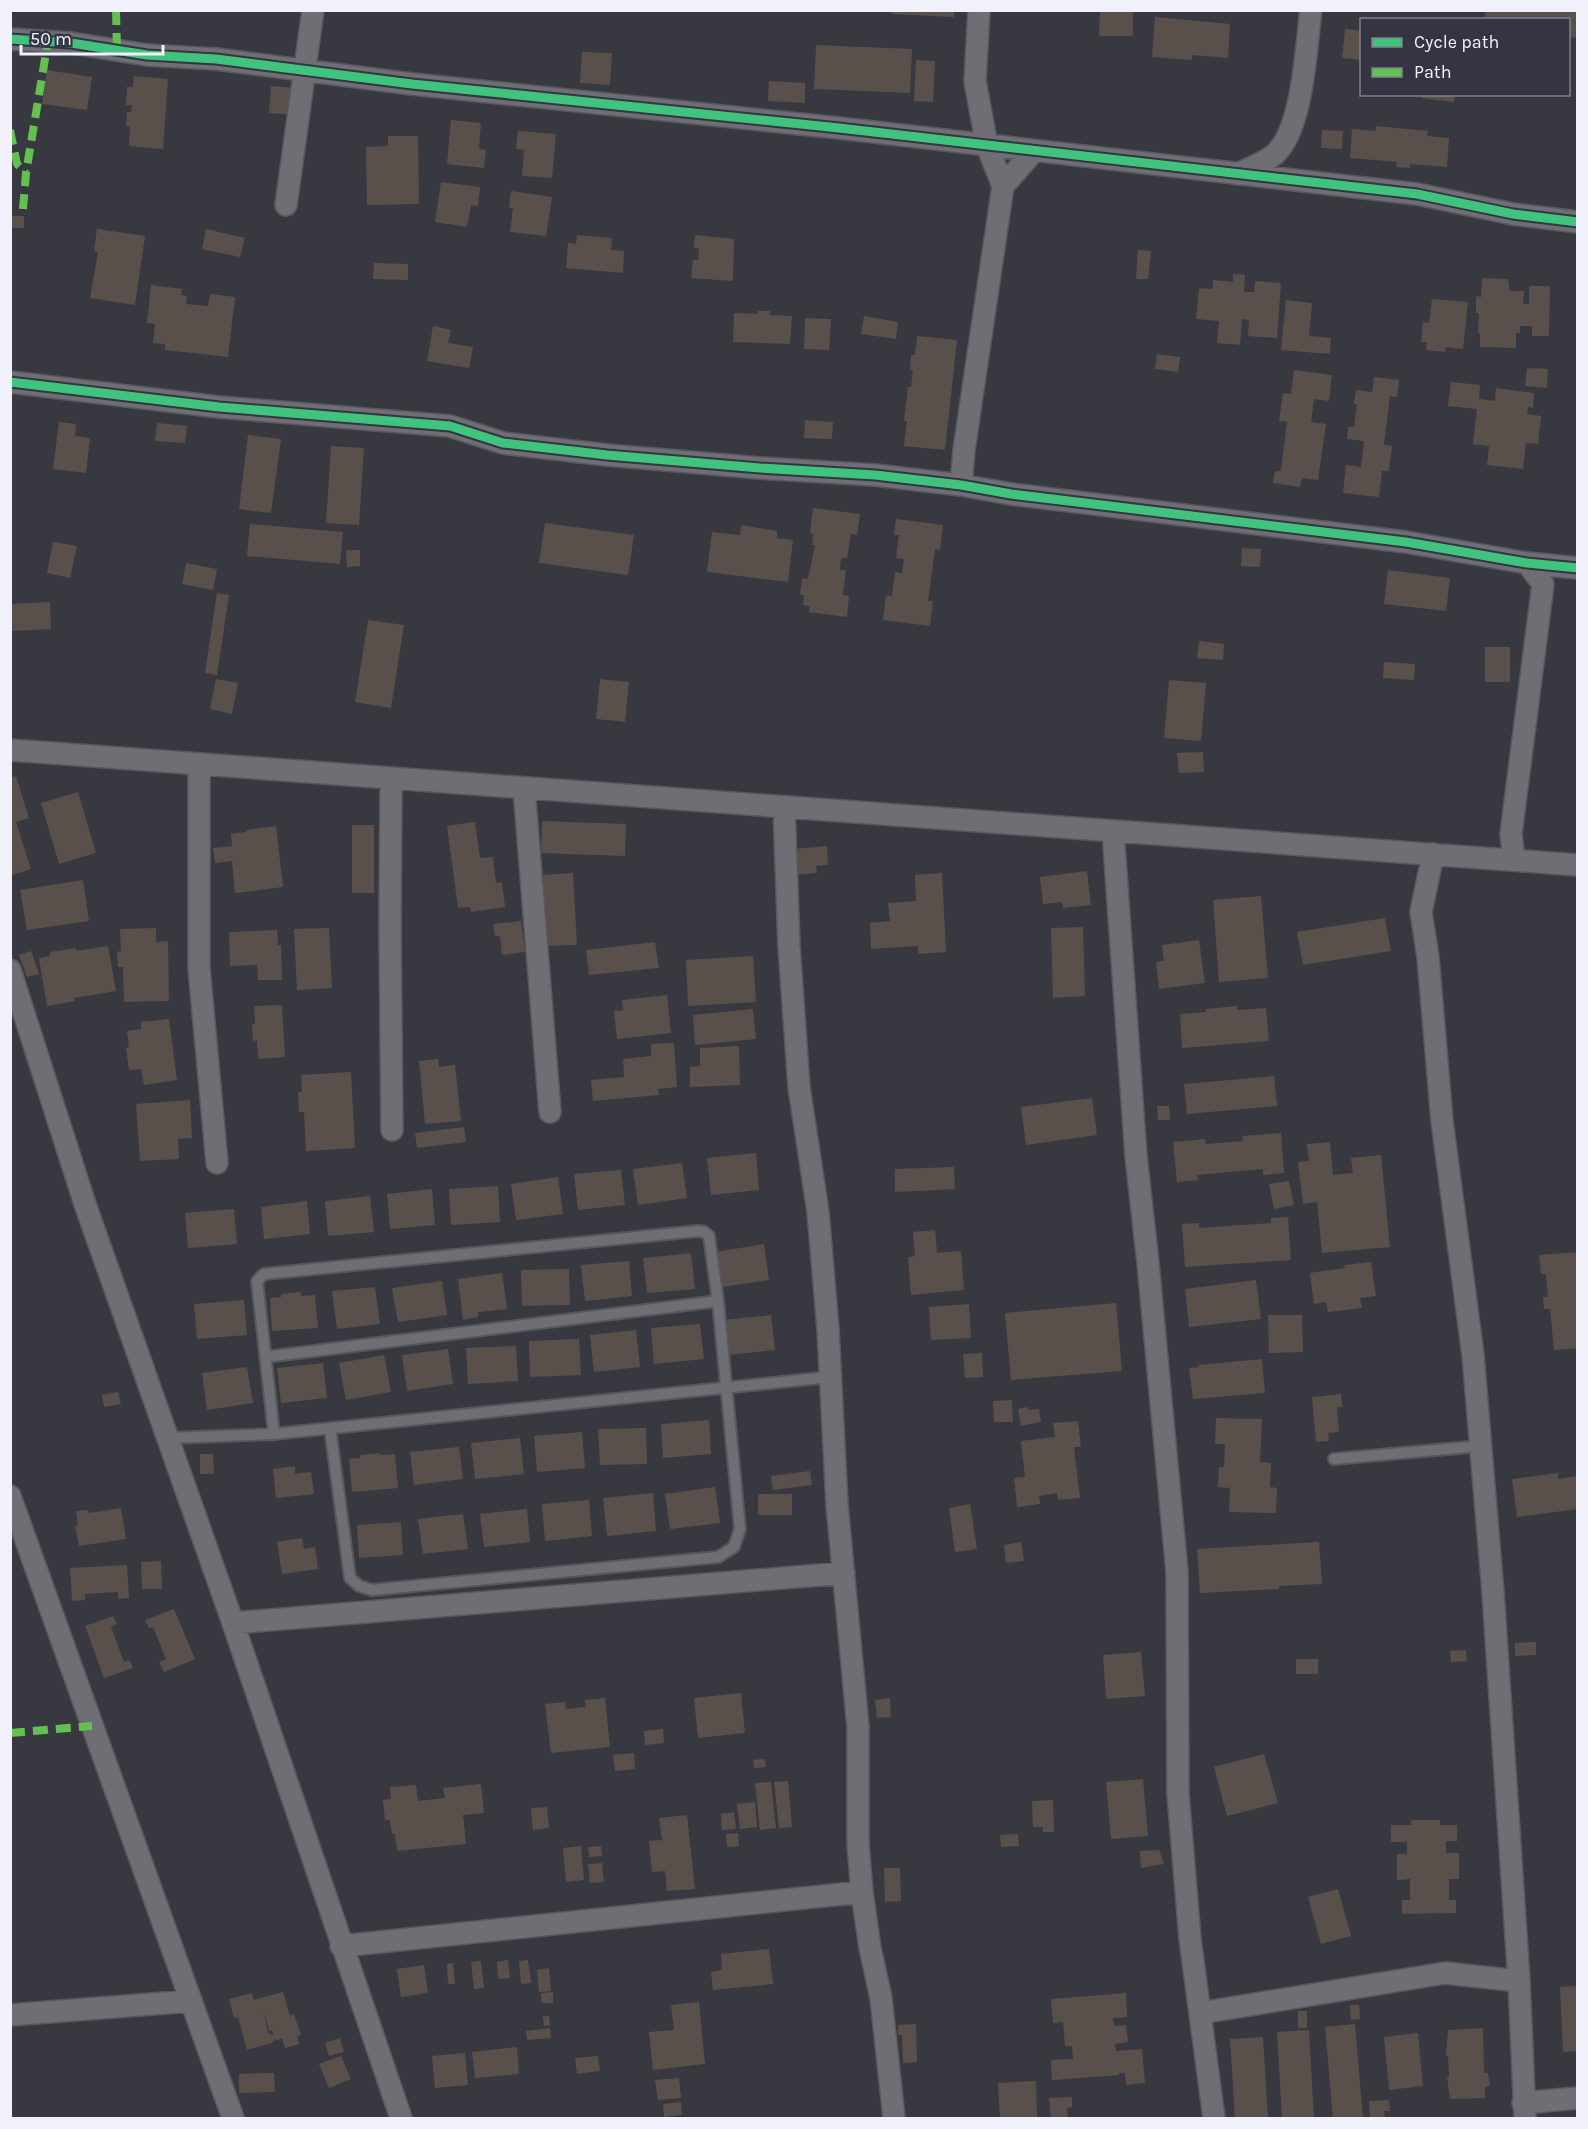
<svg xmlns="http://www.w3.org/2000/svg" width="1588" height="2129" viewBox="0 0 1588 2129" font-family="Karla,sans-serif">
	<rect width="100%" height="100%" fill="#383840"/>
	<path fill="#5a504b" d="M892,10h62v7l-63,-3z
		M1100,10h33v26h-34z
		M1486,10h92v28l-10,-1v-17h-84z
		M1155,17l75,7 -2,34 -36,-3v5l-40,-3z
		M1345,29l17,2v29l-20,-2z
		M816,45l96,4 -2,44 -96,-4z
		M582,52l30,1 -2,32 -30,-2z
		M916,60l19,1 -2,41 -19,-1z
		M47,70l45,7 -5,33 -45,-6z
		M134,76l34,3 -5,70 -34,-3 1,-20h-4l1,-14h4l1,-7h-6l1,-18h6z
		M769,81l36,2v20l-37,-2z
		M271,86l25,2 -2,27 -25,-2z
		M1422,94h33l-1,8 -32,-4z
		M451,120l30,3 -2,26 7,1 -2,18 -37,-4z
		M1376,126l52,5 -1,5 22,2 -2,29 -37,-3v4l-14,-1 1,-5 -47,-4 2,-29 24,2z
		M1322,130l21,1 -1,18 -21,-1z
		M518,131l38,3 -4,44 -30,-2 2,-26 -8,-1z
		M388,136h30l1,68 -52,1 -1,-58 22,-1z
		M441,182l39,5 -2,19 -7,-1 -4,22 -32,-5z
		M511,191l41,6 -6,39 -36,-4 3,-24h-4z
		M10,216h14v12h-14z
		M97,229l48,7 -10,69 -45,-7 8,-46 -4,-1z
		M206,229l39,9 -5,19 -38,-8z
		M577,235l35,3 -1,12 13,1 -1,22 -57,-5 2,-25 8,1z
		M695,235l39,4 -1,42 -42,-3 2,-18h5l1,-12h-5z
		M1138,250l13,1 -3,28h-12z
		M374,263l34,1v16l-35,-1z
		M1233,274l12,1 -1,17h10l1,-11 26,2 -4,55 -29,-2 1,-16 -7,-1 -2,26 -23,-2 2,-22 -23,-2 3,-31 14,1v-9l20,2z
		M1482,278l26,1 2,12h14l-1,13h6v-18h21l-1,50h-17v-10h-12v7h-4v15l-36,-1v-14h-2l1,-20h-3v-17l5,1z
		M151,285l31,4 -1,6 6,1 -1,8 22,2 2,-12 25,3 -7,60 -63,-7v-6l-12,-1 2,-19 -8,-1z
		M1432,299l36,3 -5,47 -17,-2 -1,5 -19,-2 1,-8h-6l2,-20 6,1z
		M1286,300l26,3 -3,33 22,2 -1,16 -49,-4z
		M758,311h12v4l22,1 -2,28 -57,-2 1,-29 24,1z
		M864,316l34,6 -2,17 -35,-5z
		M805,318l26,1 -2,31 -25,-1z
		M433,326l18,4 -3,13 25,4 -4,21 -42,-7z
		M917,336l40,4 -12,110 -41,-4 3,-25h-3l4,-34h3l2,-16 -3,-1 1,-15h4z
		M1157,354l23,3 -2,15 -23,-3z
		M1527,368l21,1 -1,19 -22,-2z
		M1294,370l38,5 -3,26 -15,-2 -3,23 15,2 -8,56 -16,-2 -2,9 -27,-4 2,-12h6l6,-49 -8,-1 4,-28 8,1z
		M1374,377l25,3 -2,17 -7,-1 -6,49 8,1 -3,25h-7l-3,26 -36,-4 3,-28 15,2 3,-26 -17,-2 1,-12h6l3,-23h-3l2,-14 16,2z
		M1451,382l29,3 -1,14 16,2 1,-13 38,5 -1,15 -5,-1 -1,7 14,2 -3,28 -12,-1 -3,26 -36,-4 2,-19 -16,-2 4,-35 -29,-3z
		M805,420l28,2 -1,17 -28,-1z
		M59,422l17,2 -1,12 15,2 -4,35 -33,-4z
		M157,423l30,3 -2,17 -30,-2z
		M248,435l33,4 -10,74 -32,-4z
		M331,446l33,2 -5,77 -33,-2z
		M813,508l47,6 -3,21 -6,-1 -4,24h-6l-1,12h6l-3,25 6,1 -2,21 -38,-5 1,-6 -7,-1 1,-10h-4l2,-17 6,1 7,-34h-3l1,-11 -3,-1z
		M896,519l47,6 -3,25 -5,-1 -7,52h5l-3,25 -47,-6 3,-25 6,1 3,-24 7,1 2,-14 -8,-1 3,-23h-5z
		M545,523l89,12 -6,40 -89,-12z
		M250,524l93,8 -3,32 -93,-8z
		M741,525l36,6v7l16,2 -5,42 -81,-10 5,-40 28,3z
		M53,542l24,4 -7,32 -23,-5z
		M1242,548l19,1 -1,18 -19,-1z
		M346,550h14v16l-13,1z
		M186,563l31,6 -4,21 -31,-6z
		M1388,570l62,8 -4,33 -62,-7z
		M217,593l12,2 -12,80 -12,-2z
		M50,602l1,27 -41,2v-27z
		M368,620l36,5 -13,83 -36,-6z
		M1199,641l25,3 -1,16 -26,-2z
		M1485,647h25v35h-25z
		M1384,662l31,2 -1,16 -31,-2z
		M216,679l22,4 -6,31 -22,-5z
		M600,679l29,3 -4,40 -29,-3z
		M1169,680l37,3 -5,58 -37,-3z
		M1203,752l1,20 -25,1 -2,-20z
		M16,776l13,42 -13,4 15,47 -21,7v-98z
		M78,792l18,61 -37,11 -18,-61z
		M542,821l84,3 -1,32 -84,-3z
		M475,822l5,36 13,-1 3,26 6,-1 3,25 -34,5 -1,-5 -12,1 -11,-82z
		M352,825h22v68h-22z
		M276,826l7,61 -48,6 -3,-32 -17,2 -2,-15 19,-2 -1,-12 15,-2v-2z
		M827,846l1,19 -12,1 1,7 -22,2 -2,-26z
		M1087,871l4,34 -28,3 -1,-6 -19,2 -3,-27z
		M573,873l4,72 -31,1 -3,-71z
		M942,873l4,79 -28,2v-8l-47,3 -1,-26 20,-2 -2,-18 28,-2 -1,-26z
		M83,880l6,41 -62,9 -7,-40z
		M1261,896l7,82 -49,4 -6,-82z
		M1385,918l6,33 -88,14 -6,-33z
		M521,921l4,31 -23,3 -2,-19h-5l-2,-12z
		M1083,927l2,69 -32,2 -2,-70z
		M156,928v14l12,-1 1,60 -45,1 -1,-35h-5l-1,-15 4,-1 -1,-22z
		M329,928l3,60 -35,2 -3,-61z
		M277,930l1,15h3l1,35h-24l-1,-15 -27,1 -1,-34z
		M1199,940l6,43 -46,6 -3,-27 8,-1 -2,-16z
		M655,942l4,26 -70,7 -3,-25z
		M108,946l8,45 -42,7 1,3 -28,5 -8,-48 11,-2v-4l26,-4v3z
		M31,951l8,23 -12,3 -8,-22z
		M753,956l3,46 -68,4 -2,-46z
		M667,995l4,38 -54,6 -3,-28 9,-1 -1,-10z
		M282,1005l3,52 -27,2 -1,-19 -4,1 -1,-17h3l-1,-18z
		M1237,1006v4l29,-2 3,33 -87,7 -2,-34 26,-2v-3z
		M753,1009l3,30 -61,6 -2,-30z
		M169,1019l8,61 -33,5 -3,-16 -12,1 -3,-22 3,-1 -2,-16 14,-2v-7z
		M674,1043l3,44 -19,2 1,6 -66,6 -2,-21 33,-3 -1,-18 28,-3v-12z
		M739,1046l1,39 -50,2v-20l10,-1v-18z
		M438,1059l1,8 16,-2 6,56 -36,3 -6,-63z
		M351,1072l4,76 -49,3 -2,-39h-5l-1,-20h4l-1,-17z
		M1274,1076l3,30 -90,8 -3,-30z
		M1092,1098l5,37 -71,10 -5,-38z
		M190,1100l2,38 -14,1 1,20 -39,2 -4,-57z
		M1157,1106h12l1,14h-12z
		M464,1127l2,15 -49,6 -2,-15z
		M1281,1133l3,40 -21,2v-6l-66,6 1,5 -21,2 -4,-40 32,-3 1,5 37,-3 -1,-5z
		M1330,1142l3,33 20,-2 -2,-15 30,-3 9,92 -68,6 -5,-51 -14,2 -5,-42 11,-1 -2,-17z
		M756,1153l3,37 -48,5 -4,-37z
		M682,1163l5,35 -49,7 -5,-36z
		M954,1167l1,22 -60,3v-23z
		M621,1170l4,35 -47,5 -4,-36z
		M558,1177l5,37 -47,6 -5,-36z
		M1289,1181l5,24 -20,4 -5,-25z
		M498,1186l2,36 -49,3 -2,-36z
		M432,1189l3,36 -45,4 -3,-35z
		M370,1196l4,36 -46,4 -3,-35z
		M307,1201l3,33 -46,5 -3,-32z
		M234,1209l3,35 -49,4 -3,-35z
		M1288,1217l3,43 -106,7 -3,-43 17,-1v5l72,-5v-5z
		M935,1230l2,23 24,-2 3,39 -53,5 -3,-38 7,-1 -2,-24z
		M764,1244l5,36 -47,7 -6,-35z
		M1578,1252v96l-24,2 -4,-41h-6l-1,-12h5l-2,-23h-5l-2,-19z
		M691,1253l4,36 -48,4 -4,-35z
		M629,1261l3,35 -47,5 -4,-36z
		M1371,1262l5,34 -16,2 2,10 -34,4 -2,-10 -12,2 -4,-31 35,-5 -1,-3z
		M569,1269l1,36 -48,1 -1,-36z
		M502,1273l5,36 -29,3v5l-15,3 -5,-41z
		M1256,1280l5,39 -72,8 -4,-38z
		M442,1281l5,34 -49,7 -6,-34z
		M375,1287l5,37 -43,5 -5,-38z
		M301,1292v4l14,-1 3,33 -46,3 -2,-33 11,-1v-3z
		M244,1300l3,35 -50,4 -3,-35z
		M1116,1303l6,68 -111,9 -6,-67z
		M969,1304l2,34 -40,2 -2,-33z
		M771,1315l4,35 -47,5 -4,-35z
		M1268,1315h34l1,37 -34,1z
		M700,1324l4,35 -50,5 -3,-36z
		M636,1330l4,37 -46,5 -4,-37z
		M579,1339l2,36 -51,2 -1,-36z
		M516,1346l2,35 -50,3 -2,-36z
		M448,1349l5,35 -46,7 -5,-36z
		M982,1353l1,24 -18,1 -2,-24z
		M384,1355l7,37 -45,8 -7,-37z
		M1262,1359l3,34 -72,6 -4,-31 10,-1 -1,-2z
		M323,1363l4,35 -46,5 -4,-35z
		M247,1367l6,36 -46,7 -5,-37z
		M118,1392l3,12 -17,3 -2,-12z
		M1341,1394l1,13h-5l2,25 -11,1 1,8 -13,1 -4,-45z
		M1012,1400l1,22h-19l-1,-21z
		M1028,1407l1,3 10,-1 2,13 -20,4 -3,-17z
		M1216,1418l46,1 -2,43 11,1 -1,24 7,1 -1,25 -47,-1 1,-24 -12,-1 1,-20h5l1,-23h-10z
		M709,1420l2,34 -48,4 -2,-34z
		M1078,1421l3,26h-7l6,51 -22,2 -1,-7 -18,3 1,8 -23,3 -3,-29 11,-1 -4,-36 34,-4 -2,-14z
		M646,1428l1,36 -47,1 -2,-36z
		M582,1432l3,36 -48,4 -3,-36z
		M520,1438l4,36 -49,5 -4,-36z
		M459,1447l4,32 -49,6 -4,-33z
		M380,1453l1,2 14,-1 3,34 -46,4 -3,-33 11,-1v-3z
		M200,1454h13l1,20h-14z
		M295,1466v8l16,-2 3,22 -38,4 -3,-29z
		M810,1471l2,14 -39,5 -2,-14z
		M1558,1473v6l20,-3v33l-61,8 -5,-38z
		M715,1487l5,36 -50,6 -5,-35z
		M653,1493l3,38 -49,5 -4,-38z
		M758,1494h34v21h-34z
		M589,1500l3,36 -47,5 -3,-37z
		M970,1504l7,45 -22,3 -6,-44z
		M121,1508l5,31 -47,7 -4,-20h3l-2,-15 12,-1 1,3z
		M527,1509l3,33 -46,5 -4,-33z
		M463,1514l5,35 -45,5 -5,-35z
		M401,1522l2,33 -44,3 -2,-33z
		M302,1538l2,11 11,-2 3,22 -36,5 -5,-32z
		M1021,1542l3,19 -18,2 -2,-18z
		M1319,1542l3,42 -43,2v3l-79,4 -3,-44z
		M161,1561l1,28h-20l-1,-27z
		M127,1565l2,33 -11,1v-7l-33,2v6l-13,1 -2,-33z
		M174,1609l21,50 -31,13 -5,-10 7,-3 -13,-32 -4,1 -4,-8z
		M113,1616l4,8 -6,3 13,35 5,-2 4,8 -29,10 -19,-52z
		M1536,1642v13l-21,1v-13z
		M1466,1650l1,11 -16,1 -1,-11z
		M1141,1652l4,44 -39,3 -3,-44z
		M1296,1659h22v15h-22z
		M741,1693l4,40 -47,5 -4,-40z
		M605,1698l5,49 -59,6 -6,-49 20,-2 1,7 20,-2 -1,-7z
		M890,1698l1,19 -14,1 -2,-18z
		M663,1729l1,14 -19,2 -1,-14z
		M634,1753l1,16 -20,2 -2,-16z
		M1264,1754l14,49 -51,13 -13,-49z
		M765,1759l1,8 -12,1 -1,-8z
		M1143,1779l5,57 -37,3 -5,-57z
		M788,1781l4,46 -13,1 -5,-46z
		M771,1782l5,46 -16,2 -5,-47z
		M481,1784l3,29 -21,2 3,29 -69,7 -2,-17h-3l-2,-14h-5l-2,-20 8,-1 -1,-12 26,-2 2,16 27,-3 -2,-10z
		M1053,1800l1,32h-11v-5h-10l-1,-26z
		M755,1802l2,25 -17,2 -3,-25z
		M547,1807l2,21 -16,2 -2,-22z
		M734,1812l2,17 -14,1 -1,-16z
		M687,1815l8,74 -28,2 -2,-20 -13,1 -3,-31 13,-1 -3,-22z
		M1411,1820h29v5h17v16h-11v12h13v26h-10v21h7v13l-54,1v-14h8v-21l-13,1v-26h10v-12h-16v-17h20z
		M738,1833l1,13 -12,1 -1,-13z
		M1018,1834l1,12 -18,1 -1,-12z
		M581,1846l3,34 -18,2 -3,-34z
		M601,1846l1,10 -13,1 -1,-10z
		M1159,1850l5,14 -23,4 -1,-17z
		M602,1863l2,19 -14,1 -2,-19z
		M884,1868h16l1,33 -16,1z
		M1338,1889l13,47 -30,8 -13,-47z
		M769,1949l4,35 -60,6 -2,-18 11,-2 -1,-16z
		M508,1960l2,18 -12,1 -1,-17z
		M528,1960l3,23 -10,1 -2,-23z
		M481,1961l3,27 -10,1 -3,-27z
		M453,1963l2,21h-7l-1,-20z
		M424,1965l4,28 -27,4 -4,-28z
		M549,1968l2,23 -12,1 -2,-22z
		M1578,1986v65l-15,1 -3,-65z
		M283,1992l7,24 4,-2 7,21 -4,1 2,8 -14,4 -3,-10 -7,3 -3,-11 -3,1 -6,-22 5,24 6,3v5l-2,2 -25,7 -9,-33 -4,1 -5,-19 23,-6 2,7z
		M553,1992v11h-11l-1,-10z
		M1126,1993l1,24 -14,1 1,8 12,-1 2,17 -13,2 1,7 26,-2 3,34 -19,2 -1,-12h-6v2l-67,5 -1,-20 22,-1 -1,-13h-7l-2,-24 -10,1 -2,-24z
		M699,2002l6,62 -52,6 -4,-38 25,-2 -3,-25z
		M1350,2005h9l1,14 -9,1z
		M1298,2011h9v17h-9z
		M543,2016h6l1,9 -6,1z
		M916,2024l1,38 -14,1 -1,-28h-4v-10z
		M1355,2024l8,94h-30l-8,-91z
		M550,2028l1,10 -24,2 -1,-9z
		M1483,2028l1,45h4l2,13 -5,1v11l-35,1 -3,-22h2l-1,-21h-2l2,-26z
		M1309,2030l5,88h-32l-5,-86z
		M1418,2033l5,53 -34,4 -5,-53z
		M1263,2037l5,81h-33l-5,-79z
		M340,2038l4,14 -15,4 -4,-13z
		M517,2047l2,27 -44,4 -3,-26z
		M465,2053l3,32 -33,3 -3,-32z
		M341,2056l10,23 -22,9 -10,-24z
		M598,2056l2,15 -23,3 -2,-16z
		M274,2073l1,19 -36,1v-19z
		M679,2078l2,20 -23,2 -3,-20z
		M1036,2081l1,37h-37l-2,-35z
		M1072,2097v10l-5,1 1,10h-17l-2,-20z
		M1389,2100l1,11h-6l1,7h-15l-1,-17z
		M681,2102l1,13 -18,2 -1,-13z"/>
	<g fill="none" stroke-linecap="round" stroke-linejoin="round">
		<defs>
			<path id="lane" d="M265,1357l453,-56
				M274,1434l-17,-153 7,-7 434,-43 6,1 5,4 9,65 22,228 -6,18 -16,10 -346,33 -13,-4 -9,-8 -20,-150
				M167,1438l107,-4 556,-57
				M1334,1459l147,-13"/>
			<path id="street" d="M10,39l61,4 76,12 69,4 196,25 427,44 578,66 96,20 65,8
				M1238,174c12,-6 28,-12 37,-20 28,-25 31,-107 36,-144
				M1003,186l31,-35
				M286,205l27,-195
				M10,382l209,25 231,19 53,17 104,12 153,13 115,7 86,10 50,9 395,48 121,21 51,5
				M961,485l3,-35 39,-264 -16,-40 -12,-65 4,-71
				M10,750l1568,115
				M199,764v204l18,195
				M391,778l-1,152 2,200
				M524,788l26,324
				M784,807l5,139 10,141 19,125 10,117 9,176 21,222v117l4,48 8,56 11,50 13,120
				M1113,831l23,325 12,107 29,309 1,222 12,145 24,179
				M1433,854l-12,58 7,45 14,164 31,234 20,237 26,389 6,137
				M1514,860l-3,-26 32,-250 -16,-21
				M10,970l75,234 148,419 168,495
				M10,1496l223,622
				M233,1623l611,-50
				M341,1946l521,-54
				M1200,2013l245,-40 74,8
				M10,2015l181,-14
				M1523,2103l55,-5"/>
		</defs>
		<use href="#lane" stroke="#57575d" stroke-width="14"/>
		<use href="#street" stroke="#57575d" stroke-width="24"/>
		<use href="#lane" stroke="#6e6e74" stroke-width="10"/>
		<use href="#street" stroke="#6e6e74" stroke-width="21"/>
		<path stroke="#63c152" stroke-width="8" stroke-dasharray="15 8" stroke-linecap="butt" d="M116,10l1,40
			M10,130l7,34 9,9
			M23,209l3,-36 22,-132
			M10,1733l82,-7"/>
		<defs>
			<path id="cycleway" d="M10,39l61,4 76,12 69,4 196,25 427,44 578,66 96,20 65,8
				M10,382l209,25 231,19 53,17 104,12 153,13 115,7 86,10 50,9 395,48 121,21 51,5"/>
		</defs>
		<use href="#cycleway" stroke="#343443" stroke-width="13"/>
		<use href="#cycleway" stroke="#40c37c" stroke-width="9"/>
	</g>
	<rect width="1588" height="2129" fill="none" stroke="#f1f1fb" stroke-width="24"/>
	<rect x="1360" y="18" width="210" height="78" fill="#343443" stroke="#80808d" stroke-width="1.5"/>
	<rect x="1372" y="38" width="30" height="9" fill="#40c37c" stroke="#80808d" stroke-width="1.5"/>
	<text x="1414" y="48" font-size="18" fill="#f1f1fb">Cycle path</text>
	<rect x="1372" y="68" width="30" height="9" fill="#63c152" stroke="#80808d" stroke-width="1.5"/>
	<text x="1414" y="78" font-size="18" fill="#f1f1fb">Path</text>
	<path d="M21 45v9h142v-9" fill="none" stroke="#f1f1fb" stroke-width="3"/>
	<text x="30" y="45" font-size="18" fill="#f1f1fb" stroke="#343443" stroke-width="4.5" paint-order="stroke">50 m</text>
</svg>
